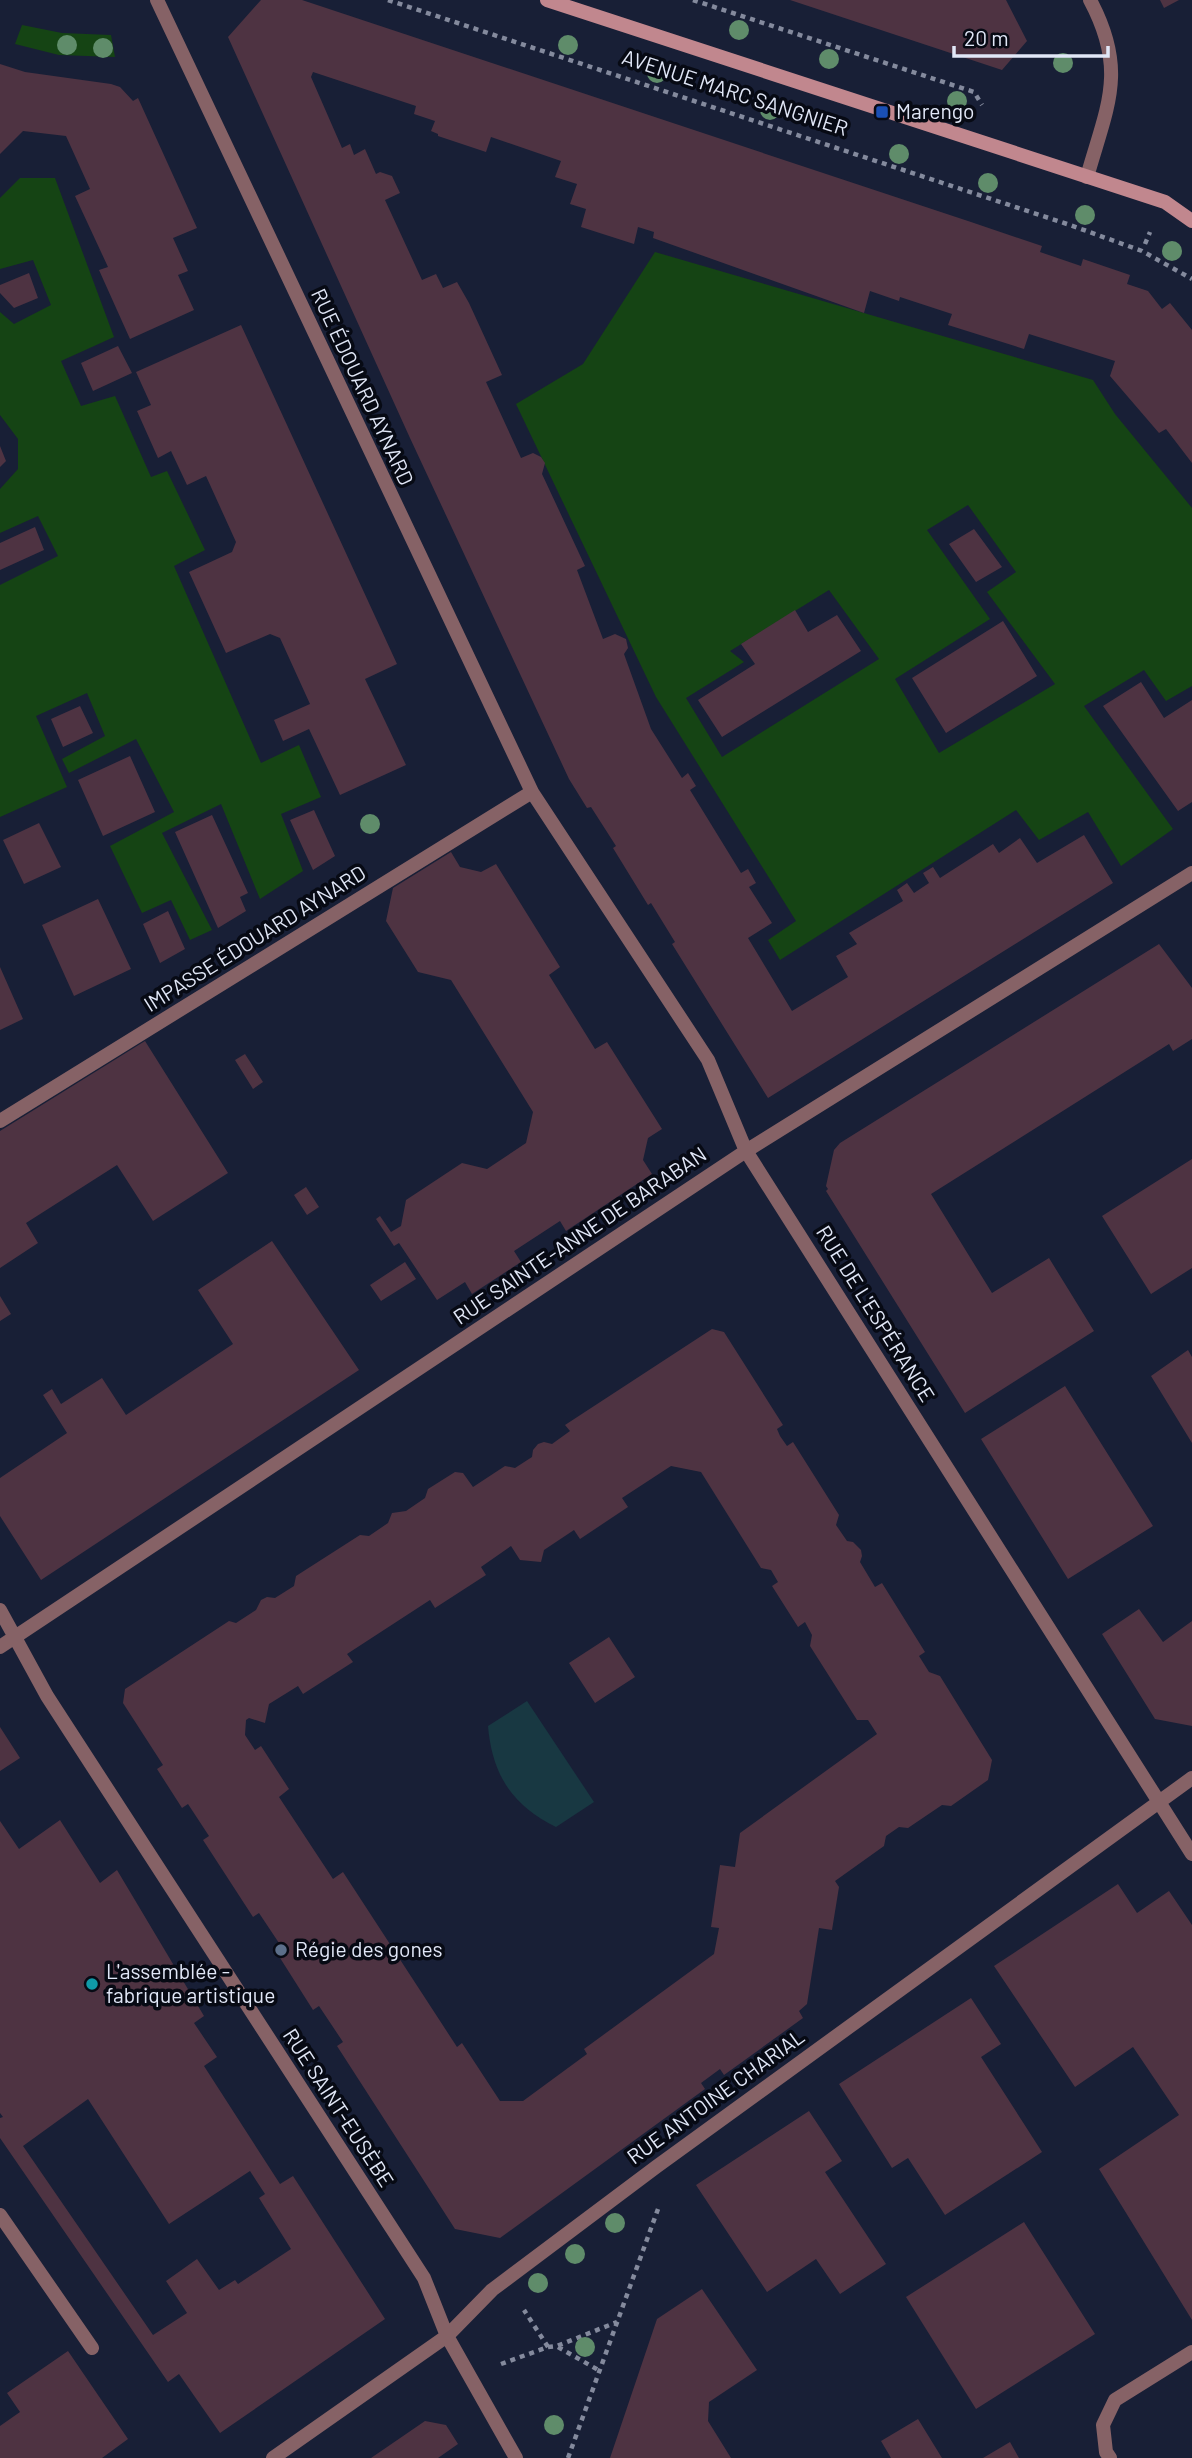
<svg xmlns="http://www.w3.org/2000/svg" width="1192" height="2458" viewBox="0 0 1192 2458" font-family="Barlow,sans-serif">
	<rect width="100%" height="100%" fill="#181f36"/>
	<path fill="#154414" fill-rule="evenodd" d="M22,25l40,8 49,2 4,22 -56,-2 -44,-11z
		M20,178h35l59,159 -53,24 20,45 34,-10 36,81 16,-6 38,79 -31,16 87,197 38,-18 22,52 -40,17 22,57 -43,28 -39,-95 -59,29 50,97 -22,10 -19,-40 -29,13 -32,-67 64,-34 -38,-73 -67,34 -7,-14 43,-23 -18,-43 -51,23 31,71 -67,30v-232l58,-29 -20,-40 -38,17v-44l18,-20v-30l-18,-24v-103l14,12 37,-19 -18,-45 -33,9v-71z
		M655,252l438,128 22,34 77,94v178l-26,15 -22,-31 -60,36 89,123 -52,37 -33,-54 -49,28 -23,-30 -236,150 -12,-20 28,-19 -140,-224 -140,-293 67,-40zM968,505l48,67 -29,20 68,92 -116,69 -44,-74 95,-60 -63,-89zM829,590l50,69 -157,98 -36,-59 58,-36 -14,-11z"/>
	<path fill="#183842" d="M527,1701l67,101 -38,25c-44,-21 -64,-53 -68,-101z"/>
	<path fill="#4e3342" fill-rule="evenodd" d="M261,0h41l669,222 71,24 -2,6 41,14 2,-7 47,16 -3,9 21,7 14,18 8,-6 22,27v133l-26,-34 -7,4 -49,-57 5,-15 -86,-27 -5,15 -76,-24 4,-11 -52,-17 -1,4 -29,-10 -6,22 -211,-75 1,-6 -16,-5 -4,17 -53,-17 5,-18 -16,-5 7,-20 -22,-7 6,-16 -70,-24 -5,15 -48,-16v-2l-7,-3 4,-10 -21,-7 2,-8 -103,-34 -2,5 31,71 8,-4 4,11 11,-6 11,25 4,-2 12,4 8,17 -15,7 37,80 14,-6 7,14 14,-6 12,21 33,72 -16,7 35,76 12,-5 8,4 4,6 -3,11 43,92 -8,4 26,69 12,-5 11,5 2,9 -4,6 27,75 31,49 6,-5 8,13 -6,4 51,83 7,-4 8,14 -7,4 23,36 -24,15 44,73 56,-34 -12,-21 21,-12 -8,-11 54,-32 -6,-11 10,-7 7,10 15,-10 -6,-10 10,-6 7,11 53,-34 6,9 21,-15 17,25 47,-28 29,48 -345,215 -96,-154 3,-2 -24,-39 -3,2 -35,-57 3,-2 -25,-39 -4,1 -18,-29 -159,-341 -182,-401z
		M790,0h216l21,41 -25,29z
		M1160,0h19l-15,8z
		M0,64l25,8 86,12 9,3 13,14 5,-3 59,130 -24,10 15,33 -10,4 16,35 -64,29 -31,-69 9,-3 -33,-71 15,-7 -24,-53 -43,-5 -23,23z
		M29,273l9,25 -24,10 -14,-15v-8z
		M241,325l156,339 -32,15 41,86 -66,30 -31,-66 -26,12 -9,-21 36,-16 -30,-66 -10,-4 -44,19 -37,-81 43,-20 4,-10 -30,-66 -19,9 -16,-34 -13,7 -21,-47 14,-6 -15,-33z
		M118,346l14,27 -39,18 -12,-28z
		M0,446l6,15 -6,6z
		M35,527l9,23 -44,20v-27z
		M974,529l28,38 -26,15 -27,-38z
		M795,610l13,22 29,-17 24,36 -139,86 -24,-37 57,-36 -14,-20z
		M1003,621l34,55 -91,57 -34,-55z
		M1141,682l23,36 28,-18v102l-14,9 -75,-105z
		M80,706l13,27 -30,14 -12,-28z
		M130,756l25,56 -52,24 -25,-56z
		M314,810l21,46 -22,14 -23,-50z
		M212,815l36,78 -8,4 6,14 -28,17 -43,-96z
		M39,823l22,44 -37,17 -21,-44z
		M451,852l9,15 21,5 15,-8 64,103 -11,8 46,74 12,-7 55,87 -14,9 -5,22 9,14 -86,57 -6,-10 -46,30 7,11 -49,32 -7,-12 -28,18 -38,-57 -5,3 -18,-27 4,-3 11,16 10,-6 5,-26 56,-37 25,6 39,-26 7,-31 -82,-132 -33,-8 -32,-51 7,-33z
		M98,899l33,70 -57,27 -32,-71z
		M168,911l17,38 -25,14 -17,-39z
		M1159,944l33,44v51l-19,12 -4,-7 -238,150 61,99 57,-35 45,73 -129,82 -139,-222 2,-2 -2,-3 8,-36 6,-7z
		M0,967l23,52 -23,11z
		M145,1041l83,132 -75,48 -36,-56 -91,58 12,20 -38,25v-137z
		M245,1054l18,28 -10,7 -18,-29z
		M1192,1159v109l-41,26 -49,-78z
		M306,1187l13,20 -12,8 -13,-20z
		M272,1241l87,129 -318,210 -41,-64v-38l67,-45 -24,-38 9,-6 9,15 41,-26 24,37 107,-71 -35,-54z
		M405,1262l11,17 -35,22 -11,-16z
		M0,1296l11,18 -11,7z
		M712,1329l12,3 59,93 -6,4 3,7 7,10 6,-4 46,73 -3,10 11,16 6,1 8,8 1,6 -2,6 15,25 7,-4 43,69 -6,4 10,16 11,4 52,84 -4,20 -37,26 -9,-1 -34,23 -9,-1 -13,9 -2,10 -49,35 4,6 -7,43 -13,-2 -12,76 -8,7 4,7 -79,57 -4,-6 -19,14 4,6 -205,149 -45,-9 -118,-183 6,-4 -24,-36 -6,4 -38,-60 6,-4 -22,-33 -6,4 -50,-77 6,-4 -21,-32 -6,4 -25,-39 6,-4 -40,-62 2,-14 104,-68 7,2 20,-13 5,-10 6,-3 8,1 19,-12 2,-10 64,-41 9,1 19,-13 4,-10 14,-2 19,-13 3,-9 27,-17 8,1 10,14 32,-21 10,2 17,-11 1,-7 5,-6 6,-2 8,2 18,-13 -5,-6zM671,1466l30,6 60,96 10,2 7,12 -6,4 26,41 7,-5 7,13 -2,11 47,74h11l9,14 -137,99 -5,34 -15,-2 -9,62 8,1 -5,26 -130,95 3,5 -64,47h-23l-38,-58 -5,4 -114,-175 -10,7 -54,-82 10,-8 -28,-43 -6,4 -10,-15 1,-15 3,-2 16,5 4,-19 29,-18 5,8 50,-32 -6,-8 83,-54 5,8 51,-33 -5,-8 30,-21 9,14 21,2 3,-12 30,-20 6,9 48,-32 -6,-9z
		M1188,1350l4,7v86l-41,-67z
		M1065,1386l88,140 -85,53 -87,-140z
		M1139,1609l24,33 29,-21v105l-37,-7 -53,-85z
		M609,1637l26,40 -40,26 -26,-40z
		M0,1727l20,31 -20,13z
		M60,1820l40,63 17,-13 87,146 -10,7 23,34 -13,9 76,118 13,-8 92,143 -165,114 -41,-59 -11,8 -168,-244v-20l3,-1 -3,-4v-292l19,28zM88,2099l81,125 81,-53 15,23 -6,4 32,51 -53,35 -3,-4 -16,10 -22,-31 -31,22 21,32 -34,22 -130,-189z
		M1118,1884l19,29 32,-22 23,34v395l-93,-151 80,-54 -46,-68 -58,40 -81,-121z
		M971,1998l30,46 -20,13 61,95 -97,63 -37,-57 -16,10 -53,-84z
		M809,2111l33,50 -17,11 61,92 -46,30 -24,-35 -49,33 -71,-107z
		M1024,2222l71,112 -119,75 -70,-112z
		M702,2289l55,81 -48,32 -1,19 23,37h-121l47,-139z
		M68,2351l60,88 -26,19h-102v-32l20,-14 -13,-19z
		M918,2419l24,39h-51l-10,-17z
		M425,2421l21,4 12,19 -20,14h-67z
		M1010,2442l9,16h-36z"/>
	<g fill="none" stroke-linecap="round" stroke-linejoin="round">
		<path stroke="#848a9d" stroke-width="4.5" stroke-dasharray="5 5" stroke-linecap="butt" d="M388,0l682,225 72,26 50,28
			M693,0l281,92 8,13
			M1145,244l5,-12
			M548,2347l9,-1 60,-24
			M558,2347l42,24
			M501,2364l47,-17 -24,-37
			M568,2458l90,-249"/>
		<path stroke="#866266" stroke-width="14" d="M0,2215l92,133
			M1110,2458l-4,-6 -3,-27 12,-25 77,-48"/>
		<path stroke="#866266" stroke-width="14" d="M157,0l375,792 176,268 38,91 446,703
			M1087,177c20,-71 41,-106 3,-177
			M0,1121l532,-329
			M0,1610l47,86 377,582 23,58 69,122
			M0,1647l746,-496 446,-278
			M273,2458l174,-122 45,-46 164,-123 536,-389"/>
		<path stroke="#c1878e" stroke-width="14" d="M547,0l618,202 27,19"/>
	</g>
	<g fill="#5f8c6a">
		<circle cx="739" cy="30" r="10"/>
		<circle cx="67" cy="45" r="10"/>
		<circle cx="568" cy="45" r="10"/>
		<circle cx="103" cy="48" r="10"/>
		<circle cx="829" cy="59" r="10"/>
		<circle cx="1063" cy="63" r="10"/>
		<circle cx="657" cy="73" r="10"/>
		<circle cx="957" cy="101" r="10"/>
		<circle cx="770" cy="110" r="10"/>
		<circle cx="899" cy="154" r="10"/>
		<circle cx="988" cy="183" r="10"/>
		<circle cx="1085" cy="215" r="10"/>
		<circle cx="1172" cy="251" r="10"/>
		<circle cx="370" cy="824" r="10"/>
		<circle cx="615" cy="2223" r="10"/>
		<circle cx="575" cy="2254" r="10"/>
		<circle cx="538" cy="2283" r="10"/>
		<circle cx="585" cy="2347" r="10"/>
		<circle cx="554" cy="2425" r="10"/>
	</g>
	<rect fill="#1a4fb4" stroke="#070a14" stroke-width="2.5" x="875" y="105" width="14" height="14" rx="3.5"/>
	<circle fill="#5c6f8a" stroke="#070a14" stroke-width="2.5" cx="281" cy="1950" r="7"/>
	<circle fill="#0f9aa8" stroke="#070a14" stroke-width="2.5" cx="92" cy="1984" r="7"/>
	<g text-anchor="middle" stroke-width="7" stroke-linejoin="round" paint-order="stroke">
		<g font-size="21" fill="#e1e7f7" stroke="#070a14">
			<text transform="translate(735 93) rotate(18)" y="7">AVENUE MARC SANGNIER</text>
			<text transform="translate(362 387) rotate(65)" y="7">RUE ÉDOUARD AYNARD</text>
			<text transform="translate(255 939) rotate(-32)" y="7">IMPASSE ÉDOUARD AYNARD</text>
			<text transform="translate(580 1236) rotate(-34)" y="7">RUE SAINTE-ANNE DE BARABAN</text>
			<text transform="translate(875 1314) rotate(58)" y="7">RUE DE L'ESPÉRANCE</text>
			<text transform="translate(716 2097) rotate(-36)" y="7">RUE ANTOINE CHARIAL</text>
			<text transform="translate(338 2108) rotate(57)" y="7">RUE SAINT-EUSÈBE</text>
		</g>
		<g font-size="21" fill="#e1e7f7" stroke="#070a14" text-anchor="start">
			<text x="896" y="119">Marengo</text>
			<text x="295" y="1957">Régie des gones</text>
			<text x="106" y="1979">L'assemblée -<tspan x="106" dy="24">fabrique artistique</tspan></text>
		</g>
	</g>
	<path d="M954 46v10h154v-10" fill="none" stroke="#e1e7f7" stroke-width="3.5"/>
	<text x="964" y="46" font-size="21" fill="#e1e7f7" stroke="#070a14" stroke-width="5" paint-order="stroke">20 m</text>
</svg>
